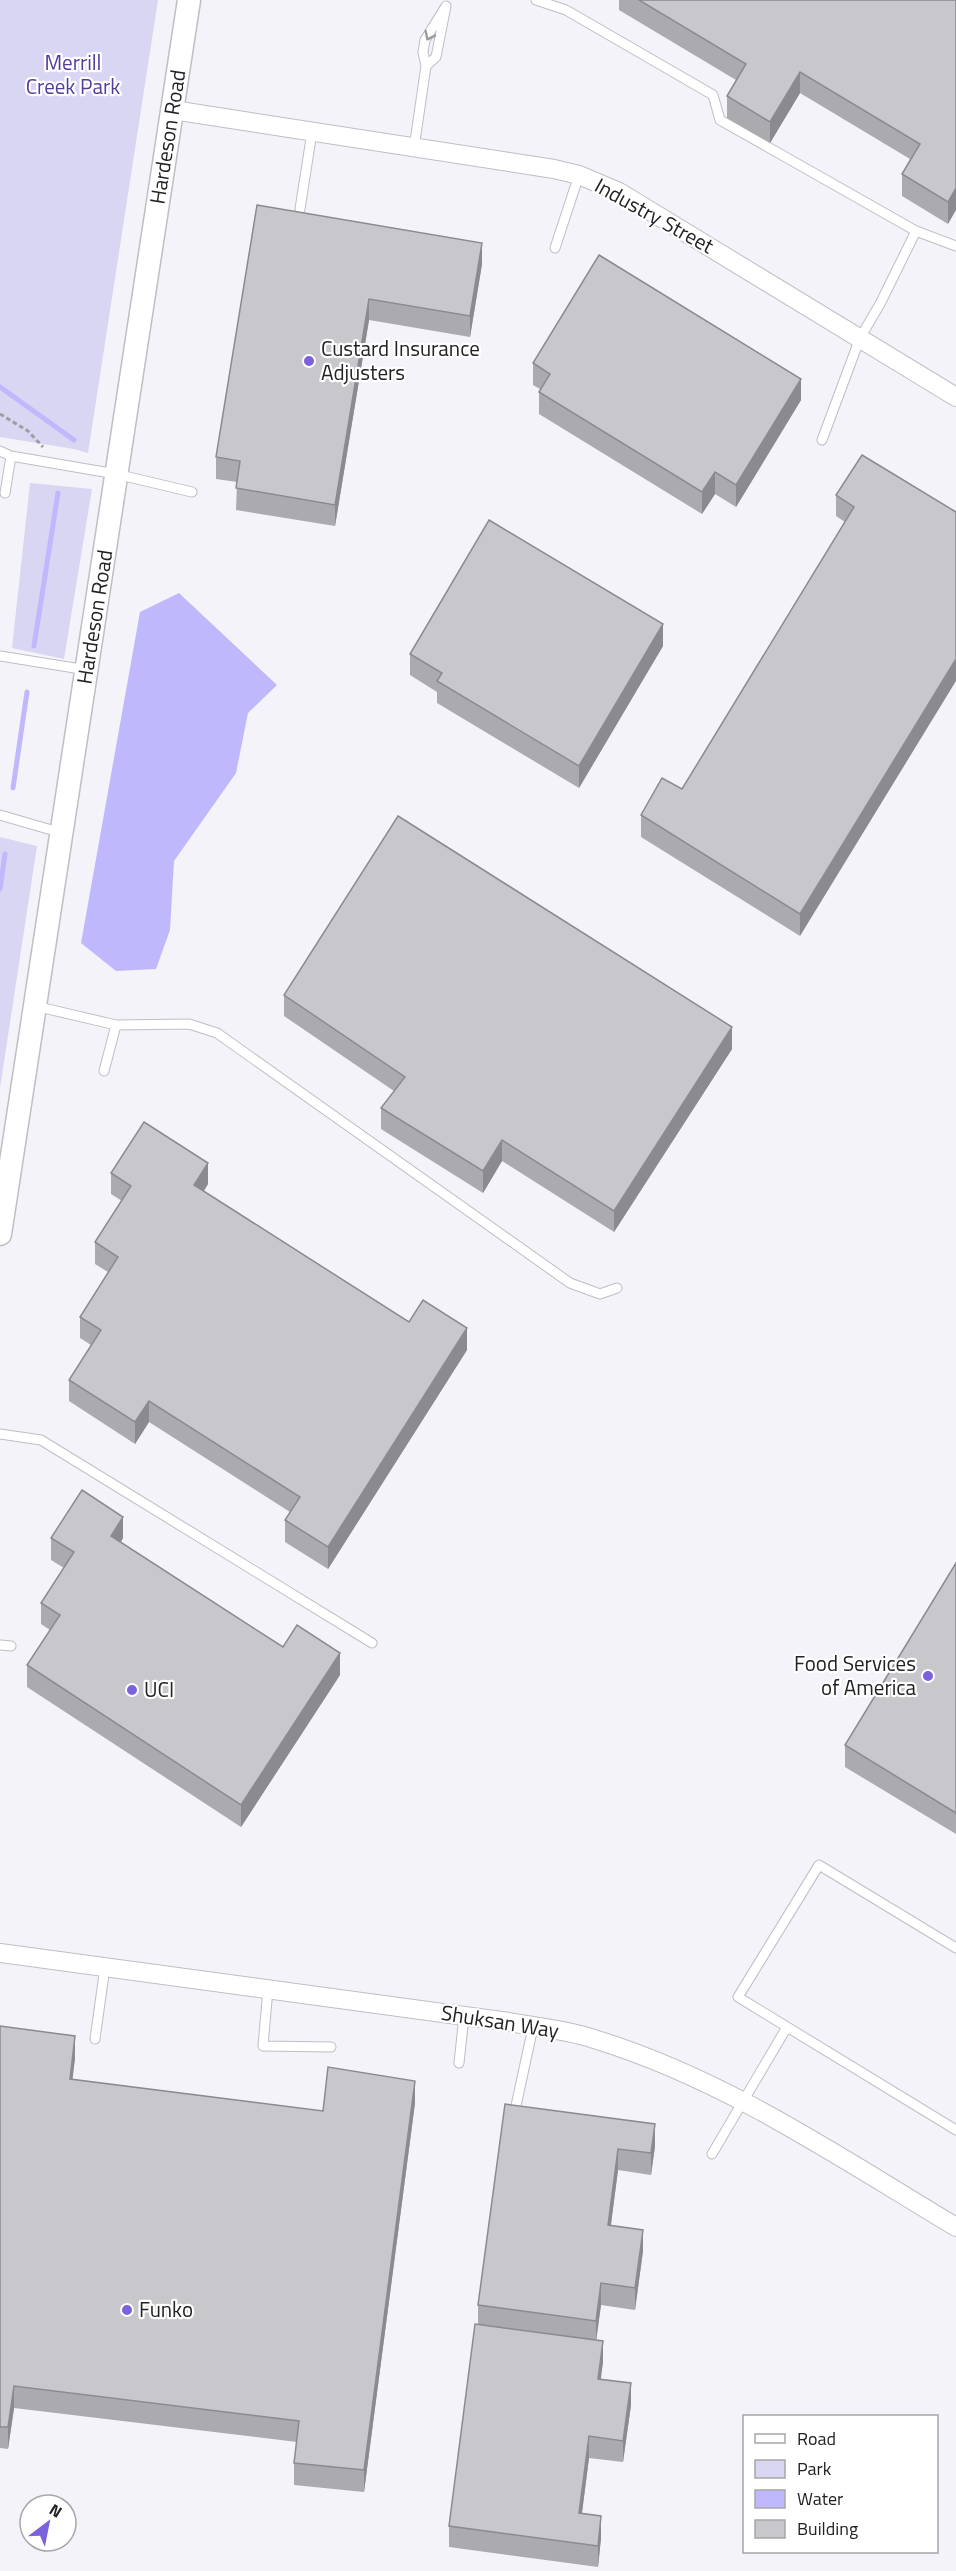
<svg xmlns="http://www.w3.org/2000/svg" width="956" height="2571" viewBox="0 0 956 2571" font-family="'Titillium Web',sans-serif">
	<rect width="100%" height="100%" fill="#f3f3f9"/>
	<path fill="#d8d6f3" d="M0,0h158l-70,453 -14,-4 -74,-12z
		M30,483l62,6 -28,170 -52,-11z
		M0,837l37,9 -37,242z"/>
	<path fill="#c0b8fc" d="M179,593l98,92 -29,28 -12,60 -62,88 -4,69 -14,39 -40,2 -35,-28 59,-331z"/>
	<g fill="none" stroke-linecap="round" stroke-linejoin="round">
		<path stroke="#c0b8fc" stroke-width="5" d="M0,387l74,53
			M34,646l24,-153
			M13,788l14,-96
			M0,889l5,-35"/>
		<defs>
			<path id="service" d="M536,0l30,10 147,85 7,25 196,111 -36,73 -20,34 -38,102
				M414,148l12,-82 -3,-14 2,-12 21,-34 -10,51 -10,9
				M300,209l12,-77
				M916,231l40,15
				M555,248l24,-73
				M0,451l11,5 105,18 76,18
				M5,493l6,-37
				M0,656l87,14
				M0,815l62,18
				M35,1006l81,19 73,-1 28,9 353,250 30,11 17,-6
				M104,1071l12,-46
				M0,1434l41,6 331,203
				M0,1645l11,1
				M956,1948l-137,-83 -81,132 218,133
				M268,1989l-5,57 68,1
				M95,2039l10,-72
				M459,2063l5,-47
				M514,2115l19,-88
				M712,2154l75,-127"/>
			<path id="minor" d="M173,110l381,59 25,6 40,17 337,205
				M0,1953l509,69c28,5 58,8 85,17 131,40 245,118 362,188"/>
			<path id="tertiary" d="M0,1234l189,-1234"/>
		</defs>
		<use href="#service" stroke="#bebec4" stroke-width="11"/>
		<use href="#minor" stroke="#bebec4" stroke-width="20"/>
		<use href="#tertiary" stroke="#bebec4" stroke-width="25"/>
		<path stroke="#9e9ea2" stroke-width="3" stroke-dasharray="4.5 3" stroke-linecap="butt" d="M0,414l28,17 15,16"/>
		<use href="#service" stroke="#fff" stroke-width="9"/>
		<use href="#minor" stroke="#fff" stroke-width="18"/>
		<use href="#tertiary" stroke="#fff" stroke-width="22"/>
	</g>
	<path fill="#ababaf" d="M619,0h337l-8,224 -46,-28v-22l8,-15 -110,-66 -30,50 -43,-25v-22l9,-16 -117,-70z
		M257,205l225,59 -12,73 -101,-17 -34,206 -99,-16 1,-28 -21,-3v-22z
		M533,363l268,37 -65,107 -21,-13 -13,20 -163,-100v-22l1,-3 -7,-4z
		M862,455l-62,481 -159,-99v-22l41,-26 163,-267 -9,-6v-21z
		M663,646l-84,142 -142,-85v-11l-27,-17v-21z
		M284,995l448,54 -118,183 -112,-71 -19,32 -102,-64v-21l13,-17 -110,-75z
		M111,1173l97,11 -4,7 205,131 58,28 -139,219 -43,-27v-22l5,-8 -141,-90 -14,22 -66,-43v-21l22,-35 -11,-7v-21l28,-45 -13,-8v-22l27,-41 -11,-7z
		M51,1538h72l-2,4 162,105 57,28 -99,152 -214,-140v-22l23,-35 -9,-6v-21l23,-35 -13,-8z
		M956,1563v271l-111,-67v-22z
		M0,2026l75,32 -3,21 251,32 92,-8 -51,389 -70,-7v-22l3,-21 -283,-34 -6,41 -8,-1z
		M505,2104l150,42 -4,29 -33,-5 -7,55 32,26 -8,59 -34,-5 -5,35 7,22 -3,17 31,26 -8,57 -34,-4 -7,55 19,25 -3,29 -149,-20v-21l29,-202v-19z"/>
	<path fill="#8b8b8f" d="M800,72v21l-30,50v-21z
		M956,188v22l-8,14v-22z
		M482,243v21l-12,73v-21z
		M369,299v21l-34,206v-21z
		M801,379v21l-65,107v-22z
		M715,472v22l-13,20v-22z
		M663,624v22l-84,142v-22z
		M956,659v22l-156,255v-22z
		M732,1027v22l-118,183v-21z
		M502,1140v21l-19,32v-22z
		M208,1163v21l-14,22v-21z
		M467,1328v22l-139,219v-22z
		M149,1401v21l-14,22v-22z
		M123,1517v21l-12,19v-21z
		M340,1653v22l-99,152v-22z
		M75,2036v22l-5,43v-22z
		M415,2081v22l-51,389v-22z
		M655,2124v22l-4,29v-22z
		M618,2149v21l-10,76v-21z
		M643,2230v21l-8,59v-22z
		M601,2283v22l-5,37v-21z
		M603,2341v21l-5,39v-22z
		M631,2383v22l-8,57v-21z
		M14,2386v22l-6,41v-22z
		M589,2436v22l-10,77v-22z
		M601,2516v22l-3,29v-21z"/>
	<path fill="#c7c7cc" stroke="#8b8b8f" stroke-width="1.5" d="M639,0h317v188l-8,14 -46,-28 18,-30 -120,-72 -30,50 -43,-26 19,-32z
		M257,205l225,38 -12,73 -101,-17 -34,206 -99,-17 4,-27 -24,-4z
		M599,255l202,124 -65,106 -21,-13 -13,20 -163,-100 11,-18 -17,-11z
		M862,455l94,57v147l-156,255 -159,-99 21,-37 20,11 172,-282 -18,-12z
		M489,520l174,104 -84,142 -142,-85 5,-8 -32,-19z
		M398,816l334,211 -118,184 -112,-71 -19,31 -102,-63 24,-31 -121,-82z
		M144,1122l64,41 -14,22 215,137 14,-22 44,28 -139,219 -43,-27 15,-23 -151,-96 -14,21 -66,-42 32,-50 -21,-13 38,-60 -23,-15 36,-56 -20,-13z
		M82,1490l41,27 -12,19 172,111 14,-22 43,28 -99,152 -214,-140 33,-50 -19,-12 33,-51 -23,-14z
		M956,1563v250l-111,-68z
		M0,2026l75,10 -5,43 253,32 5,-44 87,14 -51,389 -70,-7 5,-42 -285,-35 -6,41h-8z
		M505,2104l150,20 -4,29 -33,-4 -10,76 35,5 -8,58 -34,-5 -5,38 -118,-16z
		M475,2324l128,17 -5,38 33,4 -8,58 -34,-5 -10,77 22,3 -3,30 -149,-20z"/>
	<defs><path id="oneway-chevron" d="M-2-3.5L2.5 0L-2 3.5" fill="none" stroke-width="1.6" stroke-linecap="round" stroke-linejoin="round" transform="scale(1.5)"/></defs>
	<use stroke="#9c9c9c" href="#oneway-chevron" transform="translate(429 36) rotate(116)"/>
	<g fill="#7c61dc" stroke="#fff" stroke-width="2">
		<circle cx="309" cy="361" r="6"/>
		<circle cx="928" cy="1676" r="6"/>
		<circle cx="132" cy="1690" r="6"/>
		<circle cx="127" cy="2310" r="6"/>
	</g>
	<g text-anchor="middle" stroke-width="4.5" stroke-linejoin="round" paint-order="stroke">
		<g font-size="21" fill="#543c9d" stroke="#fff">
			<text x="73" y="70">Merrill<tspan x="73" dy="24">Creek Park</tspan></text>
		</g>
		<g font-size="21" fill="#222224" stroke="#fff">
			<text transform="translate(168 137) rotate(-81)" y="7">Hardeson Road</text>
			<text transform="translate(654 216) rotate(29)" y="7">Industry Street</text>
			<text transform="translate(95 617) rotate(-81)" y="7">Hardeson Road</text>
			<text transform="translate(500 2022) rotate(9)" y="7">Shuksan Way</text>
		</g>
		<g font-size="21" fill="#222224" stroke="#fff" text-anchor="start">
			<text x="321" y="356">Custard Insurance<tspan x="321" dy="24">Adjusters</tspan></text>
			<text x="916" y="1671" text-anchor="end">Food Services<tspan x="916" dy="24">of America</tspan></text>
			<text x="144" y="1697">UCI</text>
			<text x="139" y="2317">Funko</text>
		</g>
	</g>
	<rect x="743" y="2415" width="195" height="138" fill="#ffffff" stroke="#a7a7a7" stroke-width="1.5"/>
	<rect x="755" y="2434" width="30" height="9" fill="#ffffff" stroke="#a7a7a7" stroke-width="1.5"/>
	<text x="797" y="2445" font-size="18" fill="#222224">Road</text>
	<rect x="755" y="2460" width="30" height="18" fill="#d8d6f3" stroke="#a7a7a7" stroke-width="1.5"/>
	<text x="797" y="2475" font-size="18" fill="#222224">Park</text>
	<rect x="755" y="2490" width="30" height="18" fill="#c0b8fc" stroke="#a7a7a7" stroke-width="1.5"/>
	<text x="797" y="2505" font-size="18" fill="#222224">Water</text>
	<rect x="755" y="2520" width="30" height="18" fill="#c7c7cc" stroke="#a7a7a7" stroke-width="1.5"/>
	<text x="797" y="2535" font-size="18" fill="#222224">Building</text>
	<g transform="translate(48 2523) rotate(32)"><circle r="28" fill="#ffffff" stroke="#a7a7a7" stroke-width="1.5"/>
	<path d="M0-4.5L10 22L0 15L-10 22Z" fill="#7c61dc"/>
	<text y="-9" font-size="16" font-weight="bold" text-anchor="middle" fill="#222224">N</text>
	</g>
</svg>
